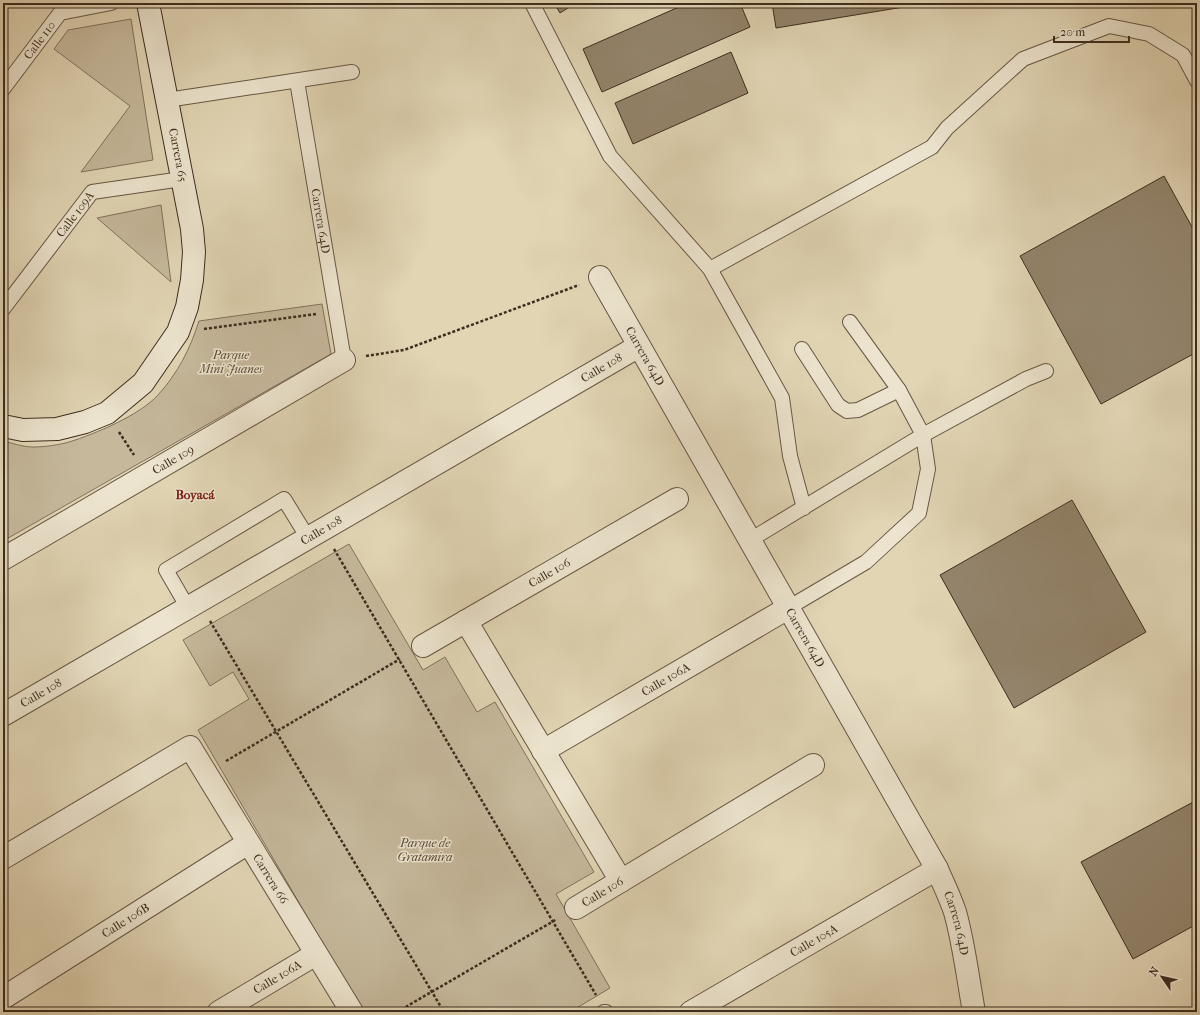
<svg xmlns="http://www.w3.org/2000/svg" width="1200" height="1015" viewBox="0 0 1200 1015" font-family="'IM FELL French Canon',serif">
	<rect width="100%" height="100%" fill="#e1d5b4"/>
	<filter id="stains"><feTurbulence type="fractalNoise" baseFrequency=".005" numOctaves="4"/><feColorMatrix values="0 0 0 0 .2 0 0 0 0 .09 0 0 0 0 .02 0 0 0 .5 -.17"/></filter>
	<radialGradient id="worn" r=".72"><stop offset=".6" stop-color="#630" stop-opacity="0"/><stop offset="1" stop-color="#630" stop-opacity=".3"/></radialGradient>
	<path fill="#c5b89b" stroke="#82725d" d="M131,19l22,141 -72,12 49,-66 -76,-57 14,-19z
		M161,205l10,77 -74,-64z
		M322,304l9,50 -328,187v-100c9,2 20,6 30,6 11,0 26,-2 36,-5 26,-8 71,-27 89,-47 20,-22 32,-46 41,-74z
		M349,544l74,126 22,-13 32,55 18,-10 99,170 -38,22 54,94 -40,24h-207l-165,-282 51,-31 -16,-27 -23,14 -27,-46z"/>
	<path fill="#93846c" stroke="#3e2d1f" d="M554,3h22l-16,10z
		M688,3h52l10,24 -148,65 -19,-43z
		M772,3h156l-152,25z
		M731,52l17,41 -115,51 -18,-41z
		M1164,176l33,60v116l-96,52 -81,-148z
		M1072,500l74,132 -132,76 -74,-133z
		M1197,800v124l-64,35 -52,-97z"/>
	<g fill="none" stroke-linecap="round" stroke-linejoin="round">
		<defs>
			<g id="lane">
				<path d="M532,3l78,153 100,113 72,129 8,58 14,52"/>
				<path id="s1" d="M297,81l47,279"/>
				<path id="s2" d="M3,89l57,-76 51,-10"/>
				<path d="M167,100l185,-28"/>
				<path d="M710,269l222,-122 15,-19 76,-69 86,-33 40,8 34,21 14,26"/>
				<path id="s3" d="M3,309l89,-117 90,-13"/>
				<path d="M802,349l36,56 9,6 11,-1 41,-20"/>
				<path d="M750,540l173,-105 103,-56 20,-8"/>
				<path d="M188,608l-22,-38 118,-71 24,39"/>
				<path d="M788,608l78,-46 53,-49 9,-44 -5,-34 -24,-45 -49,-68"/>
				<path d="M604,1012h2"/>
			</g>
			<g id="street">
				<path id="s4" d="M600,277l337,592c6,14 13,28 18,43 9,32 13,67 19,100"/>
				<path id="s5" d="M3,559l341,-199"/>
				<path d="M466,621l155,260"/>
				<path id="s6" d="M423,646l254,-147"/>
				<path id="s7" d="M3,715l636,-369"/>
				<path id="s8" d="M543,751l245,-143"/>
				<path id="s9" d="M3,858l187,-111 162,265"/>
				<path id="s10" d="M576,908l237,-143"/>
				<path id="s11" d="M3,998l245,-155"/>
				<path id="s12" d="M219,1012l97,-58"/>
				<path id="s13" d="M691,1012l246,-143"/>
			</g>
			<path id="secondary" d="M3,426l20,4 34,-1 28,-7 22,-9 36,-30 35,-51 9,-25 5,-27 2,-28 -2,-23 -44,-226"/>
		</defs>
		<use href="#lane" stroke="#675744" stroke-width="16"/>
		<use href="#street" stroke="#675744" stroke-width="24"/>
		<use href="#secondary" stroke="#3e2d1f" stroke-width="24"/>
		<path stroke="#3e2d1f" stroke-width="2.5" stroke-dasharray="3 2" stroke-linecap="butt" d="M204,329l112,-15
			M366,356l38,-6 175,-65
			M119,432l15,23
			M334,549l262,446
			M210,621l234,391
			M226,761l174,-102
			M397,1012l160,-93"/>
		<use href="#lane" stroke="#ece4ce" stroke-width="14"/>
		<use href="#street" stroke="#ece4ce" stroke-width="22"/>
		<use href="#secondary" stroke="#ece4ce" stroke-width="22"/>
	</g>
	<g text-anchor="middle" stroke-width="3" stroke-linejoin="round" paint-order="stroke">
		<g font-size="12" fill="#3e2d1f" stroke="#ece4ce">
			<text dy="4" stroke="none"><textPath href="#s2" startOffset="61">Calle 110</textPath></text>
			<text transform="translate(178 155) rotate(79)" y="4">Carrera 65</text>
			<text dy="4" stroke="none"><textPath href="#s3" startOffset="119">Calle 109A</textPath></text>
			<text dy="4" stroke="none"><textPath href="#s1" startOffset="142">Carrera 64D</textPath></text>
			<text dy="4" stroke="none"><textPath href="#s4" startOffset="91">Carrera 64D</textPath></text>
			<text dy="4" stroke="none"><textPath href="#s7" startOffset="692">Calle 108</textPath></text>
			<text dy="4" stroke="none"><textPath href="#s5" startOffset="197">Calle 109</textPath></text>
			<text dy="4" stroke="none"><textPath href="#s7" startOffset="368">Calle 108</textPath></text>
			<text dy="4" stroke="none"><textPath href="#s6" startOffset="146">Calle 106</textPath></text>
			<text dy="4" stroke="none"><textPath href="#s4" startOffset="415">Carrera 64D</textPath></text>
			<text dy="4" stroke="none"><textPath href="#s8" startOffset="142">Calle 106A</textPath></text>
			<text dy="4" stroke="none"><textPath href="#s7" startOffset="44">Calle 108</textPath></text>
			<text dy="4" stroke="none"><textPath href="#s9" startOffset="372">Carrera 66</textPath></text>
			<text dy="4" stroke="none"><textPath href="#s10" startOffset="31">Calle 106</textPath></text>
			<text dy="4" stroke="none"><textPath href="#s11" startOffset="145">Calle 106B</textPath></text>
			<text dy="4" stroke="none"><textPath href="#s4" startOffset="739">Carrera 64D</textPath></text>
			<text dy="4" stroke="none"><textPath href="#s13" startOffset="142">Calle 105A</textPath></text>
			<text dy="4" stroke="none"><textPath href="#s12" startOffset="68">Calle 106A</textPath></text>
		</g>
		<g font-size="12" font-style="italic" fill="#594938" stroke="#ece4ce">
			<text x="231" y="359">Parque<tspan x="231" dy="14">Mini Juanes</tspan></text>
			<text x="425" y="847">Parque de<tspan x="425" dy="14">Gratamira</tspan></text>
		</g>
		<g font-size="13" font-weight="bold" fill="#7a1f14" stroke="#ece4ce">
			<text x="195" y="499">Boyacá</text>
		</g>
	</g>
	<rect width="1200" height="1015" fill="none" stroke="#e1d5b4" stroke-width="16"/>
	<rect x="4" y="4" width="1192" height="1007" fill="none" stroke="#3e2d1f" stroke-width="2"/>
	<rect x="8" y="8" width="1184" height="999" fill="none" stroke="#3e2d1f"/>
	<g transform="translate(1162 977) rotate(304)" stroke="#ece4ce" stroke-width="3" paint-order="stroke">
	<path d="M0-3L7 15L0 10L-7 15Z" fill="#3e2d1f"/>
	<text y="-6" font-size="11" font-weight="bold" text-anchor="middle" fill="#3e2d1f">N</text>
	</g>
	<path d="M1054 36v6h75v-6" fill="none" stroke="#3e2d1f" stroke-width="2"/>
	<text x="1060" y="36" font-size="12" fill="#3e2d1f" stroke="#ece4ce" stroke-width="3" paint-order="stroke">20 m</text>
	<rect width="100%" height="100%" filter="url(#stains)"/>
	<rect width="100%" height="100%" fill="url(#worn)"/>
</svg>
